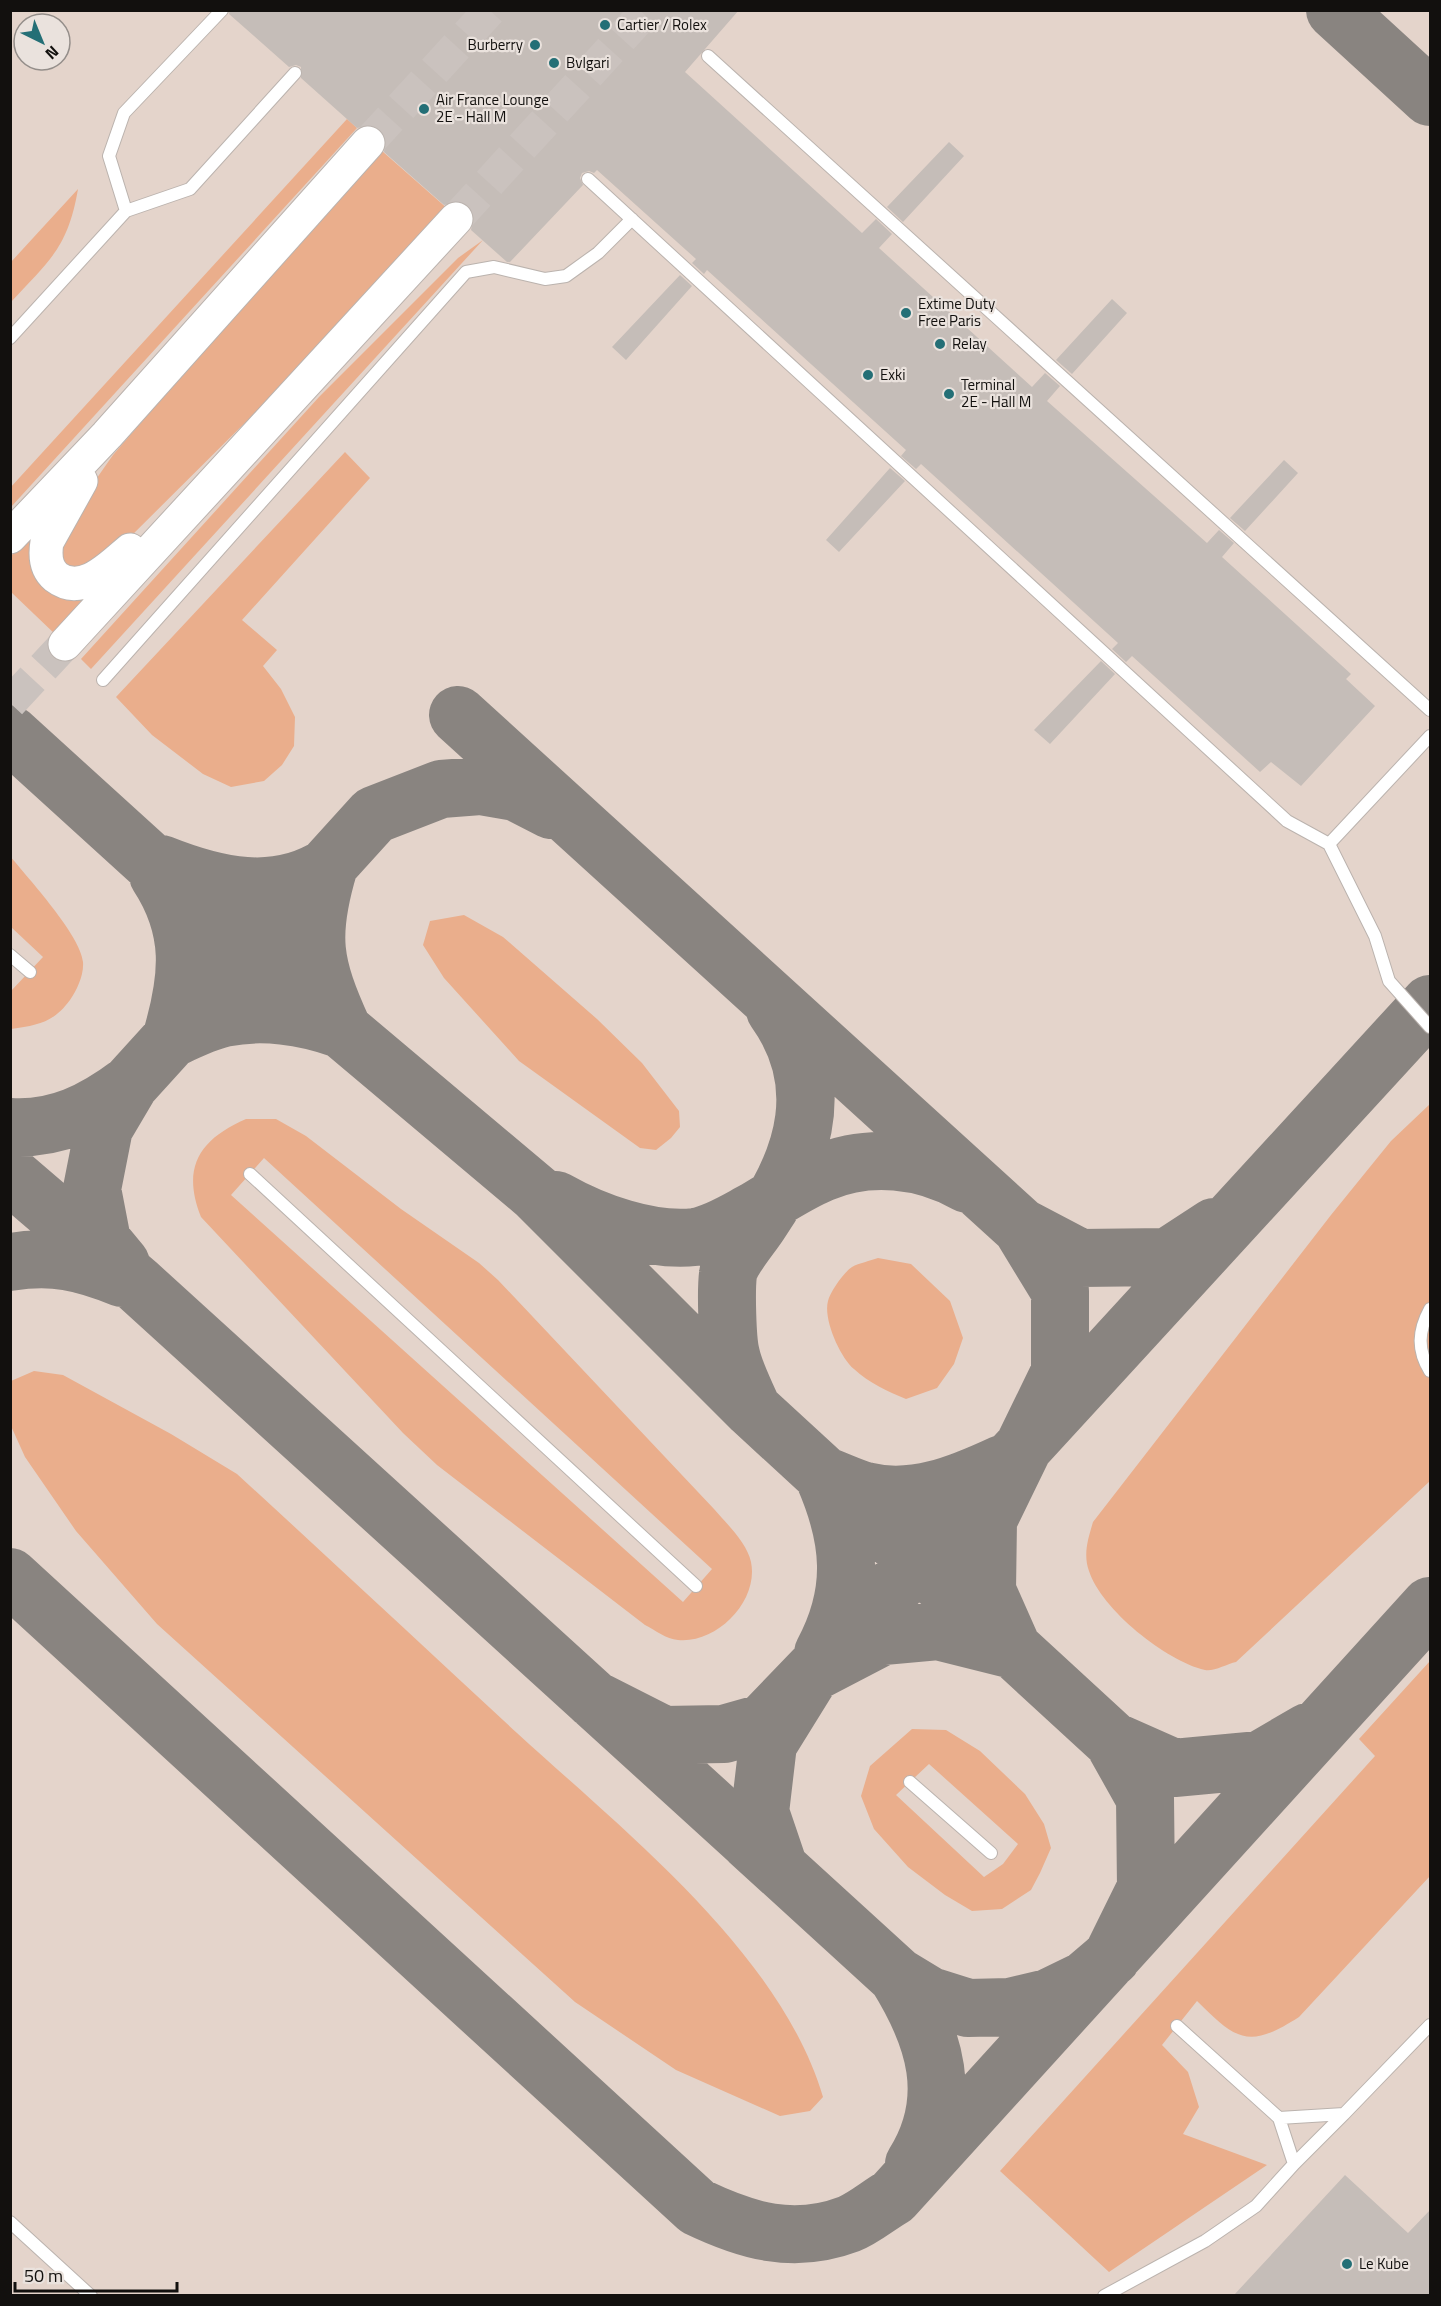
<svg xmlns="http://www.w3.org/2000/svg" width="1441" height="2306" viewBox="0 0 1441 2306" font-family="'Titillium Web',sans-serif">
	<rect width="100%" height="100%" fill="#eae2dd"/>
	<path fill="#e4d4cb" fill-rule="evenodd" d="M11,11h1419v2284l-1419,1zM24,24h36v36h-36z"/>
	<path fill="#eaae8c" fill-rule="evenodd" d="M347,119l10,9 -346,379 -1,-19z
		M382,151l67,59 -167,176 -167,166 -33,22 -27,-16 9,-33 49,-70 172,-199z
		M78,189c-10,59 -29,72 -67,113v-40z
		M483,240l-392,429 -10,-10 238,-262 139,-139z
		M345,452l25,26 -128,142 35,30 -14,16 18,23 14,28 -1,29 -12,19 -18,16 -33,6 -28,-13 -51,-39 -36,-38z
		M34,532l2,17 63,40 -42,47 -46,-44 -1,-35z
		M10,856c18,22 71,80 73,106 1,13 -6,28 -13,38 -17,23 -32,25 -59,29v-38l32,-34 -32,-30z
		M464,915l39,22 94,82 45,44 37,48 1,16 -9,11 -15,12 -16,-2 -121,-87 -75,-83 -21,-33 7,-24z
		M1430,1104v377l-194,181c-9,2 -23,10 -31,8 -39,-9 -104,-61 -116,-99 -6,-17 -1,-32 4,-49l238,-307 60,-74z
		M246,1119h30l30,17 95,73 78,54 19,17 216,229c13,15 33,34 37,53 8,39 -34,82 -73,78 -12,-1 -23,-10 -33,-15l-208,-160 -34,-32 -202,-216c-20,-50 -1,-78 45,-98zM264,1158l448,411 -29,33 -452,-407z
		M878,1258l33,6 39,37 13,37 -9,26 -17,24 -31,11c-19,-8 -37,-16 -52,-30 -14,-12 -31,-50 -26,-68 2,-9 16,-29 24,-34 7,-4 18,-6 26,-9z
		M34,1371l29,4 108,59 66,40c94,86 187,173 280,259 107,98 264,221 306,364l-13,14 -30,5 -104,-46 -101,-68 -418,-378 -81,-93 -51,-74 -14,-31v-45z
		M1430,1661v215l-131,141c-50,32 -62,24 -102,-16l-35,44 26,27 11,35 -16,27 84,31 -158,107 -109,-101 375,-415 -16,-17z
		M912,1729l34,1 34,21 45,43 19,30 7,24 -11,25 -9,17 -29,19 -30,2 -27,-16 -37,-28 -34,-38 -13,-33 9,-30zM929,1764l89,80 -15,20 -19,13 -88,-82z"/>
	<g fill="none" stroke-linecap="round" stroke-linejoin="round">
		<path stroke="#898480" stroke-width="58" d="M1335,10l95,87
			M458,715l563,512 59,31 88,-1 46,-30
			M10,734l241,219 285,240 216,216 361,332 61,27 86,-8 48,-28
			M161,864c55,22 115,36 168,2
			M329,866c-21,70 -16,98 14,164
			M158,875c36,55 31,103 13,164
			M171,1039c17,-8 35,-17 53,-21 38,-8 80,-2 116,11
			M10,1127c47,3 84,-16 120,-43
			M10,1175l127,109 642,584
			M556,1200c39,22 94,42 139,37 20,-3 42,-17 59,-26 22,-13 44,-28 68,-38 46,-20 102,-14 145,11
			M10,1262c43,-7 72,0 112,16
			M121,1264l-19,-23 -10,-52 12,-61 26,-44 244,-269 67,-26 39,-3 36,6 35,18
			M751,1406c-7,-16 -16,-33 -20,-51 -4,-15 -5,-65 -3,-81 1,-12 24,-39 31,-50 47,-68 68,-142 16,-214
			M826,1476c13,5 26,11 39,15 48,12 94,-7 137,-27
			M10,1577l687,630c50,24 97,38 152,17 15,-6 30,-19 44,-27l537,-591
			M1011,1645l-24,-54 1,-71 72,-148v-81l-39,-64
			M823,1653c33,-61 28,-114 1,-176
			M593,1699l71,36 60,-1 39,-11 154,-160 513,-559
			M749,1841l148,135 33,20 38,12 42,-1 38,-9 37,-18 27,-23 34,-69 -1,-90 -32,-57
			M779,1868l-19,-56 8,-68 44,-71 71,-37 55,-5 72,18
			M897,1976c38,61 58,123 17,188"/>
	</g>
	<path fill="#c5bdb8" d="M230,10h509l-54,62 177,161 14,-14 16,15 -13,14 153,139 13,-14 15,13 -13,15 160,142 12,-13 15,13 -12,14 129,117 -5,5 29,27 -74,80 -30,-24 -11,10 -128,-116 -6,6 -14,-13 6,-6 -197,-179 -5,5 -15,-13 5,-6 -199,-180 -3,4 -12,-11 4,-4 -99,-89 -3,3 -5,-2 -7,2 -2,5 3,7 -73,77h-3l-36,-32 3,-16 -6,-9 -8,-4 -16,4 -60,-53 2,-14 -5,-9 -10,-4 -14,3 -56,-50v-11l-5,-2 -7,2 -60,-53z
		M949,142l15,14 -61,66 -16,-15z
		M680,275l12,11 -66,74 -14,-13z
		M1112,299l15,14 -55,61 -16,-14z
		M1284,460l14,13 -53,58 -15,-13z
		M890,468l15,13 -66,71 -13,-12z
		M1101,661l14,13 -65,70 -16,-14z
		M1345,2175l63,58 23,-24v86h-197z"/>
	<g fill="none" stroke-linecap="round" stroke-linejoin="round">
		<path stroke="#cac2be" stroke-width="33" stroke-dasharray="33 16" stroke-linecap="butt" d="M368,143l122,-133
			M456,219l191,-209
			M10,703l55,-59"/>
		<defs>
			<path id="service" d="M708,56l722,654
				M588,179l699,642 42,23 46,92 14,45 41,46
				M126,211l-17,-55 15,-43 98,-103
				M10,338l116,-127 64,-22 105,-116
				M103,680l363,-408 28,-5 51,12 21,-3 32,-23 34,-34
				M1329,844l101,-108
				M10,955l20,17
				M250,1174l446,412
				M1430,1309c-12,22 -13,41 0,62
				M910,1782l81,71
				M1177,2026l102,92 65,-4 86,-89
				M1294,2164l50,-50
				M10,2222l81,74
				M1104,2296l101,-55 51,-35 38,-42 -15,-46"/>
			<path id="secondary" d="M81,481l-34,61c-2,12 -2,26 9,35 26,20 55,-11 74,-27
				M10,537l97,-102 261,-292
				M65,644l391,-425"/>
		</defs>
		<use href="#service" stroke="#bbb3ae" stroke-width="14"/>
		<use href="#secondary" stroke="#bbb3ae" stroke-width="35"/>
		<use href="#service" stroke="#fff" stroke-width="12"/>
		<use href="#secondary" stroke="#fff" stroke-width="33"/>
	</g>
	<g fill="#246f76" stroke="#eae2dd" stroke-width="2">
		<circle cx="605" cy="25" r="6"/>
		<circle cx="535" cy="45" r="6"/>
		<circle cx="554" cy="63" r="6"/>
		<circle cx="424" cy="109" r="6"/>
		<circle cx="906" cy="313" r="6"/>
		<circle cx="940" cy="344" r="6"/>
		<circle cx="868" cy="375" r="6"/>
		<circle cx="949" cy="394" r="6"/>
		<circle cx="1347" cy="2264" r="6"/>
	</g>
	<g text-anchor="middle" stroke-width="4.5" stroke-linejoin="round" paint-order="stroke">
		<g font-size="15" fill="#12100e" stroke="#eae2dd" text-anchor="start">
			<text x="617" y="30">Cartier / Rolex</text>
			<text x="523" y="50" text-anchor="end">Burberry</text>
			<text x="566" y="68">Bvlgari</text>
			<text x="436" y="105">Air France Lounge<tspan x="436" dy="17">2E - Hall M</tspan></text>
			<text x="918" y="309">Extime Duty<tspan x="918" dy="17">Free Paris</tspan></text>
			<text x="952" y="349">Relay</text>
			<text x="880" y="380">Exki</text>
			<text x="961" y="390">Terminal<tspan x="961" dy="17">2E - Hall M</tspan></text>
			<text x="1359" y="2269">Le Kube</text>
		</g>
	</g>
	<rect width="1441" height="2306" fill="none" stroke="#12100e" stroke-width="24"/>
	<g transform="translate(42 42) rotate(137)"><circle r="28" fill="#eae2dd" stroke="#948e8a" stroke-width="1.5"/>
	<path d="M0-4.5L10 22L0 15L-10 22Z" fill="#246f76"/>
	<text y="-9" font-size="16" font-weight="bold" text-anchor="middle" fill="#12100e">N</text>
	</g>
	<path d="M15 2282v9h162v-9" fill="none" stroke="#12100e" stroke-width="3"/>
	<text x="24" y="2282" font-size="18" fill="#12100e" stroke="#eae2dd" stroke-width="4.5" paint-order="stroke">50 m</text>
</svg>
